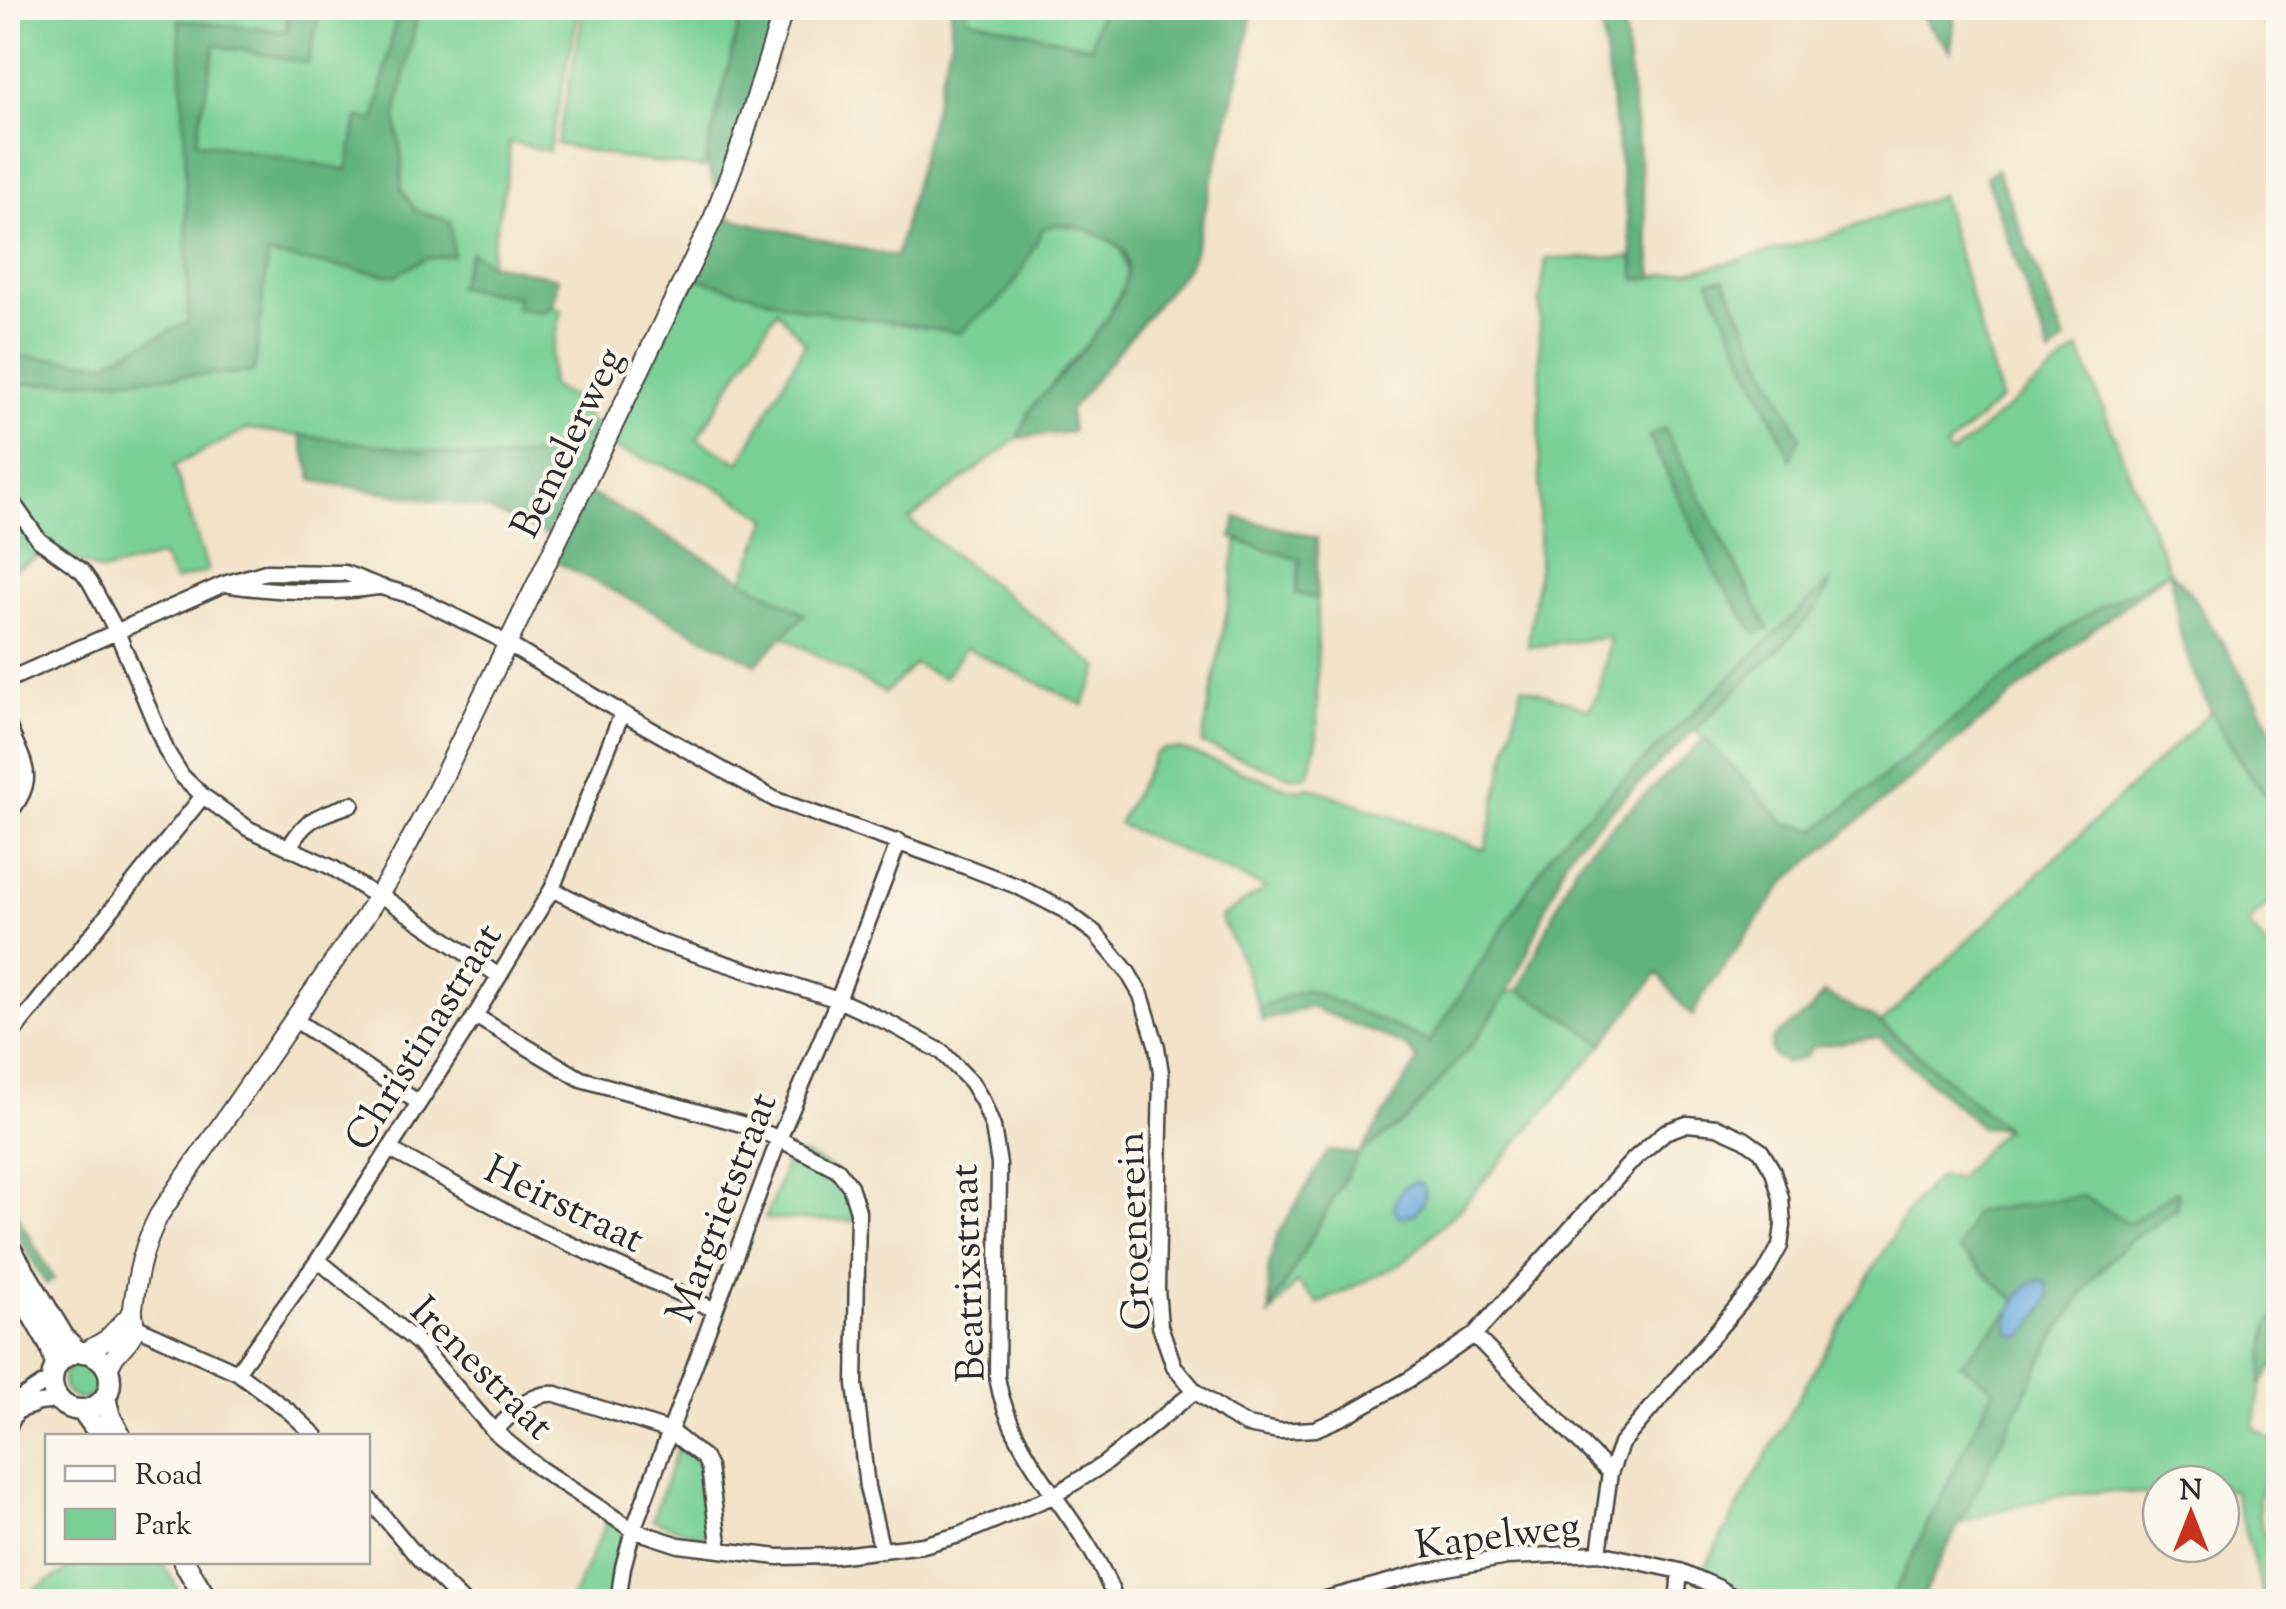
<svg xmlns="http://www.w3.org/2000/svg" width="2286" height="1609" viewBox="0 0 2286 1609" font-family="'Sorts Mill Goudy',serif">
	<rect width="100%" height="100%" fill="#fbf7ec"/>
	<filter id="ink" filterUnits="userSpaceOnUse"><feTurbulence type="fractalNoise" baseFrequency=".01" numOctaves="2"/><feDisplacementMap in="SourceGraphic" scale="20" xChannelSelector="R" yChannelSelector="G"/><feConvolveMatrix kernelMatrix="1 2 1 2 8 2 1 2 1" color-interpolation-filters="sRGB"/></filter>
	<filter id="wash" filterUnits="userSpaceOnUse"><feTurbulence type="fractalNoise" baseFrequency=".0048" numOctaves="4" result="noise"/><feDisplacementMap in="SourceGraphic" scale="40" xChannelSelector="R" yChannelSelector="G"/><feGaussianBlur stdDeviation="2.25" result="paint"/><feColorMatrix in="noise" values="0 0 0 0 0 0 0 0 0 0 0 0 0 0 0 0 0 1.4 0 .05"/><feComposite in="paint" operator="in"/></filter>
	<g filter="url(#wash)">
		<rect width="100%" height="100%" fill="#f2e2c7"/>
		<path fill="#79d095" stroke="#527e60" stroke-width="2.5" fill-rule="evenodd" d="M8,8h279v24l-108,-12 6,125 4,177 -85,41 -96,-8z
			M321,8h77l-23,113 -18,-3 -9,52 -152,-29 18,-96 93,17z
			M419,8h160l-30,143 -40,-9v23l-20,98 -31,24 60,10 -2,10 24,5 13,-5 9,3 -10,43 -2,30 4,5 36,20c-4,10 -9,22 -15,30 -11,15 -63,20 -82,22l-245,-31 -74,37 34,105 -34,10 -12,-25 -60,16 -72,-34 9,19 -31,14v-186l246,-13 14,-117 126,21 31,-17 28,-4 -38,-45 -14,-21 1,-28 -7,-43z
			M584,8h159l-39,160 -82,-10 -65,-14z
			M967,8h133l-8,39 -125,-29z
			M1941,195l60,204 -55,49 5,7 128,-106 90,222 -74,39 -34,23 -244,197 -32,-7 -90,-93 92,-89 27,-30 -262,241 -122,190 -124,-53 -47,19 -21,-56 -18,-34 46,-30 -148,-64 38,-71 9,-4 18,1 105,38 12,2 10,-3 175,63 37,-164 67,23 10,-17 11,-55 -82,10 11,-83 1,-262 6,-43 86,-2 4,23 75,-13 111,-29zM1724,279l67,179 -81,-176zM1664,429l104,199v1l-14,3 -38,-57 -66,-138z
			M1053,224l32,5 25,11 12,10 5,21 -2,12 -21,41 -73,85 -13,29 -109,82 191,148 -17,37 -117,-57 -23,30 -28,-14 -30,29 -102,-57 21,-22 -61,-34 25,-62 -64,-38 -94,-33 82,-170 111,32 170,9 23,-13 13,-16 34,-60zM777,310l28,33 -65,119 -43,-23z
			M1238,541l63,19 -5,32 21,7v141l-8,34 -8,3h-9l-90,-33 32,-170 -2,-6z
			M2211,711l30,52 31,41 6,4v86l-30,29 30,38v352l-10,14 -4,40 -10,61 24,15v9l-15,34 -4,14v15l4,16 15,22v48h-13l-32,-112 -12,2v-7h-60v14c-68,-17 -139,4 -203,26l95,-185 39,-59 36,-38 49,-33 -48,14 -47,-27 -123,54 57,51 -7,11 -48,51 33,25 -104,213h-128l-58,-32 97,-176 100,-171 14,-21 24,-25 18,2 48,-50 -124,-105z
			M1519,990l48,28 36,26 -140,161 -60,58 -85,41 -21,-22 -29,36 3,-8 88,-156 48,-35 71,-82 29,-44z
			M790,1153c20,3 49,15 56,35 4,10 6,22 9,33l-90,-2z
			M63 1381a18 18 0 1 1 36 0a18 18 0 1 1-36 0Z
			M678,1447l19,8 6,7 8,68 -11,6 -48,-16z
			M607,1521l16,11 1,8 -14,61 -40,1z
			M80,1562h82l16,26 -4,13h-157z"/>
		<path fill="#62b27e" stroke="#466e54" stroke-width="2.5" d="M287,8h34l-13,55 -93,-18 -19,96 151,29 11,-52 17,2 23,-112h21l-23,109 6,44 -1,28 14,21 35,11 3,34 -28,4 -31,17 -126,-21 -14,117 -246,13v-30l96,8 84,-41 -3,-177 -6,-125 108,12z
			M743,8h49l-69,204 10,7 163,38 55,-219v-30h16l1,10 123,29 9,-39h153l-8,45 -52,202 -5,11 -119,145 3,21 -54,6c6,-11 9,-25 17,-34 24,-28 115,-115 87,-155 -6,-8 -19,-12 -27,-16 -16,-7 -36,-12 -52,-4 -13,24 -25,56 -46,74 -14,13 -22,12 -36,30l-158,-24 -111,-32 30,-65 -16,-53z
			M1599,8h23l31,269 -17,3z
			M1918,8h38l-5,43c-9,-12 -29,-31 -33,-43z
			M1997,169l68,172 -15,14 -64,-178z
			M471,252l18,11 69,15 -5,29 -13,5 -24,-4 1,-11 -60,-10z
			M1724,279l76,158 -9,22 -82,-178z
			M585,419l16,8 -54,108 -63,-27 -171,-27 -13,-46 193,25c18,-2 68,-8 80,-20 5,-5 8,-14 12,-21z
			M1664,428l105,201 -14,4 -39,-58 -67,-139z
			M588,492l217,122 -49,50 -201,-103z
			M1236,517l81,21v61l-21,-6 4,-33 -68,-22z
			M2169,571l19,19 36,55 35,59 19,40v64l-6,-4c-38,-50 -72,-102 -90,-164 -6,-22 -7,-47 -13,-69l-82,63 -300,246 -86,118 -8,18 -11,-11 -24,-32 -55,71 -36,-26 -48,-28 56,-124 18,-22 112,-106 80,85 32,7 244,-197 34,-23z
			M1830,581c-6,24 -27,42 -43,60l-211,203 -10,15 -37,90 -22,44 -29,44 -71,82 -48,35 -89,156 -2,-40 9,-34 51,-85 32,3 58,-94 -14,-15 -93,-38 -49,14 -3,-13 47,-19 124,53 122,-190 17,-20z
			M1824,993l52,26 129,109 -24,-1 -102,-90 -67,10 -6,10 -21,6 -12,-8 -2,-8 2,-9 37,-27z
			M2176,1191l3,3 -2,15 -49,33 -20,19 -16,19 -39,59 -133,262 -30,1 104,-214 -33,-24 48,-52 -1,16 22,-44 -14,17 -57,-51 15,-38 108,-16 47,27z
			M8,1200l46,79 -8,5 -38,-66z
			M2278,1313v46l-18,29 8,-62z"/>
		<path fill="#6aaadd" stroke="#4a6a84" stroke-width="2.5" d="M1416,1182l7,3c5,12 -1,20 -9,29l-14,3 -6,-7c0,-14 8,-24 22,-28z
			M2041,1280c23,12 -7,41 -17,56l-6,1 -8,-4c-5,-21 10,-48 31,-53z"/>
	</g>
	<g filter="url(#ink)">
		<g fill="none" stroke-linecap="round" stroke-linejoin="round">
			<defs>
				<path id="minor" d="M8,496l31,44 43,31 8,11 27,50 50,120 15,24 21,20 46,33 84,39 44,29
					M230,585c49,7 99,9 148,2
					M8,680l216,-96 42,-12 79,1 36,14 32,9 81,40 128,77 154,87 191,67 52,20 45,23 31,23 32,38 14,24 16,52 4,26 -4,216 3,37 14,40 21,25 32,23 20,11 32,6 36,-2 30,-13 65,-37 64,-44 160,-176 31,-27 22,-8 30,3 27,12 17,12 12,20 8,27 2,28 -3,20 -16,29 -143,169 -11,29 -11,80
					M8,725c16,41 31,52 0,90
					M289,848c17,-32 31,-32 63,-44
					M552,889l101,51 185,60 51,23 53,29 29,30 12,20 10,25 6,37 -2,213c14,87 91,143 119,225
					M379,894l120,82
					M475,1016l106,63 171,48 27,12 58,30 13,17 8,25 -3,173 12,103 15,64
					M294,1019l125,84
					M8,1039l195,-243
					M389,1149l146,79 180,82
					M318,1260l100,83 76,88 45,37 94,62 46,15 99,12 56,-1 89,-11 36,-10 94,-39 51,-32 91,-73
					M130,1324l107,48 53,40 26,24
					M1474,1335l136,138
					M237,1372l81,-112 157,-244 77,-127 70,-176
					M18,1411l21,-8 20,-2
					M8,1429l15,-32 29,-19
					M494,1431c18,-16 36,-40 62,-37l114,37 34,27 5,10 11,82
					M368,1498l53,63 42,41
					M618,1602l5,-35 10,-37 37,-99 109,-292 59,-139 61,-159
					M1315,1602l110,-30 82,-15 92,-4 81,18 37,16 24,15
					M1677,1602l3,-31"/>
				<path id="tertiary" d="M85,1352l21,-12 25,-26
					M108,1372c5,-22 20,-25 26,-41 2,-7 -2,-15 -1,-23 4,-34 10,-62 26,-93l205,-297 29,-46 39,-72 281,-581 29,-77 42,-134"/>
				<path id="primary" d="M8,1245l56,93 14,14
					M8,1272l43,75 5,18
					M52 1381a29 29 0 1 1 58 0a29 29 0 1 1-58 0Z
					M105,1398l5,19 10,19
					M83,1411l18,25
					M184,1562l24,40"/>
			</defs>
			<use href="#minor" stroke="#494642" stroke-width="19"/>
			<use href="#tertiary" stroke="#494642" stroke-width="22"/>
			<use href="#primary" stroke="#494642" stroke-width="25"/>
			<use href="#minor" stroke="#fff" stroke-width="14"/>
			<use href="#tertiary" stroke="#fff" stroke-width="18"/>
			<use href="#primary" stroke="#fff" stroke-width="20"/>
		</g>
	</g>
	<g text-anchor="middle" stroke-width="8" stroke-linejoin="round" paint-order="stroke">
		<g font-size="40" fill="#2b2b2b" stroke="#fbf7ec">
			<text transform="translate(566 442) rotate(-64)" y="14">Bemelerweg</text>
			<text transform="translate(422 1036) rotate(-58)" y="14">Christinastraat</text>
			<text transform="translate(565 1203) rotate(26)" y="14">Heirstraat</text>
			<text transform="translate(720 1207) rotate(-69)" y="14">Margrietstraat</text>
			<text transform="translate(1132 1231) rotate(-92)" y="14">Groenerein</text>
			<text transform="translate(966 1273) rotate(-92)" y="14">Beatrixstraat</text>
			<text transform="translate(483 1367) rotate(45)" y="14">Irenestraat</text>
			<text transform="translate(1497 1534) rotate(-7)" y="14">Kapelweg</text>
		</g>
	</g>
	<rect width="2286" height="1609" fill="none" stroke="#fbf7ec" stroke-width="40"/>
	<rect x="45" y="1434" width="325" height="130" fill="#fbf7ec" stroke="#a8a59f" stroke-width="2.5"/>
	<rect x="65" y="1466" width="50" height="15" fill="#ffffff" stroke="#a8a59f" stroke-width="2.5"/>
	<text x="135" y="1484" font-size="30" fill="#2b2b2b">Road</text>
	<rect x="65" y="1509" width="50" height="30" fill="#79d095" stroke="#a8a59f" stroke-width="2.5"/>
	<text x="135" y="1534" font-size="30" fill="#2b2b2b">Park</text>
	<g transform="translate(2191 1514)"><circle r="48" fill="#fbf7ec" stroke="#a8a59f" stroke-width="2.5"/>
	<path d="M0-8L18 38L0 25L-18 38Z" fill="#c8321e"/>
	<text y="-15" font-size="28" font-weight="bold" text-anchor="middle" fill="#2b2b2b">N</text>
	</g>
</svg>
